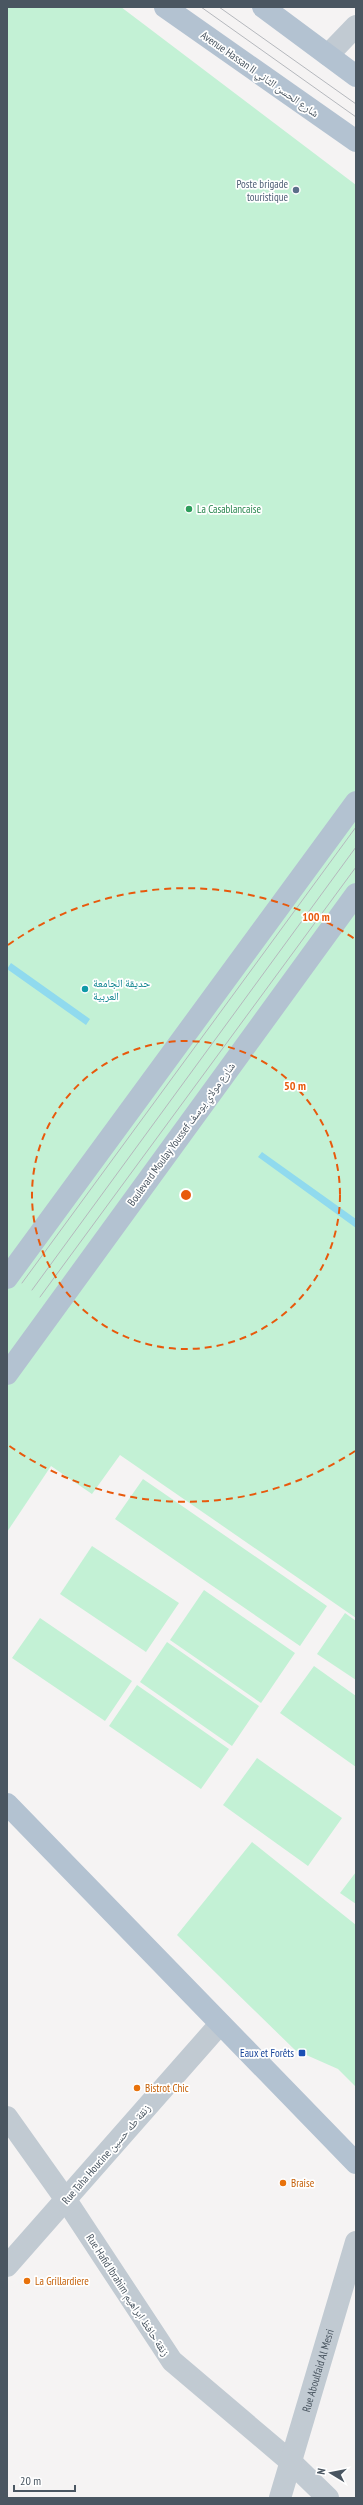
<svg xmlns="http://www.w3.org/2000/svg" width="363" height="2505" viewBox="0 0 363 2505" font-family="'PT Sans Narrow','Noto Naskh Arabic',sans-serif">
	<rect width="100%" height="100%" fill="#f5f3f3"/>
	<path fill="#c3f1d5" d="M7,7h114l235,178v1433l-236,-163 -28,39 -41,-28 -44,66z
		M143,1479l184,127 -27,40 -185,-127z
		M92,1546l87,57 -33,49 -86,-58z
		M204,1590l91,63 -34,50 -91,-63z
		M345,1613l11,8v59l-39,-26z
		M40,1618l92,63 -27,40 -93,-63z
		M167,1642l92,64 -27,40 -92,-64z
		M314,1666l42,30v71l-76,-54z
		M137,1685l92,64 -28,40 -92,-63z
		M257,1758l85,60 -34,48 -85,-61z
		M252,1842l104,83v162l-18,-18 -43,-19 -118,-115z
		M356,1872v32l-16,-11z"/>
	<path fill="#90daee" d="M11,963l79,56 -4,6 -79,-56z
		M262,1152l94,67v9l-98,-71z"/>
	<g fill="none" stroke-linecap="round" stroke-linejoin="round">
		<g stroke="#c1cad2" stroke-width="22">
			<path d="M328,55l28,-29"/>
			<path d="M7,2117l59,83 106,161 119,101 37,36"/>
			<path d="M7,2266l213,-242"/>
			<path id="s1" d="M280,2498l76,-256"/>
		</g>
		<path stroke="#b3c2d1" stroke-width="22" d="M165,7l191,134
			M263,7l93,69
			M7,1278l349,-476
			M7,1374l349,-480
			M7,1804l349,359"/>
		<path stroke="#b5b8bd" stroke-width="1" d="M201,7l155,110
			M219,7l137,97
			M22,1283l334,-456
			M32,1290l324,-443
			M40,1297l316,-430"/>
	</g>
	<g fill="none" stroke="#e8590c" stroke-width="2" stroke-dasharray="7 5">
		<circle cx="186" cy="1195" r="154"/>
		<path d="M355 1451A307 307 0 0 1 8 1445M8 945A307 307 0 0 1 355 939"/>
	</g>
	<circle fill="#5c6f8a" stroke="#fff" stroke-width="1.5" cx="296" cy="190" r="4"/>
	<circle fill="#2e9e5b" stroke="#fff" stroke-width="1.5" cx="189" cy="509" r="4"/>
	<circle fill="#0f9aa8" stroke="#fff" stroke-width="1.5" cx="85" cy="989" r="4"/>
	<rect fill="#1a4fb4" stroke="#fff" stroke-width="1.5" x="298" y="2049" width="8" height="8" rx="2"/>
	<g fill="#e8710a" stroke="#fff" stroke-width="1.5">
		<circle cx="137" cy="2088" r="4"/>
		<circle cx="283" cy="2183" r="4"/>
		<circle cx="27" cy="2281" r="4"/>
	</g>
	<g text-anchor="middle" stroke-width="3.5" stroke-linejoin="round" paint-order="stroke">
		<g font-size="11" fill="#4a5661" stroke="#fff">
			<text transform="translate(260 74) rotate(35)" y="4">Avenue Hassan II شارع الحسن الثاني</text>
			<text transform="translate(181 1134) rotate(-54)" y="4">Boulevard Moulay Youssef شارع مولاي يوسف</text>
			<text transform="translate(106 2154) rotate(-49)" y="4">Rue Taha Houcine زنقة طه حسين</text>
			<text transform="translate(128 2295) rotate(57)" y="4">Rue Hafid Ibrahim زنقة حافظ ابراهيم</text>
			<text dy="4" stroke="none"><textPath href="#s1" startOffset="133">Rue Aboulfaid Al Mesri</textPath></text>
		</g>
		<g font-size="11" fill="#4e5e75" stroke="#fff" text-anchor="end">
			<text x="288" y="188">Poste brigade<tspan x="288" dy="13">touristique</tspan></text>
		</g>
		<g font-size="11" fill="#27864d" stroke="#fff" text-anchor="start">
			<text x="197" y="513">La Casablancaise</text>
		</g>
		<g font-size="11" fill="#0d838f" stroke="#fff" text-anchor="start">
			<text x="93" y="987">حديقة الجامعة<tspan x="93" dy="13">العربية</tspan></text>
		</g>
		<g font-size="11" fill="#164399" stroke="#fff" text-anchor="end">
			<text x="294" y="2057">Eaux et Forêts</text>
		</g>
		<g font-size="11" fill="#c56008" stroke="#fff" text-anchor="start">
			<text x="145" y="2092">Bistrot Chic</text>
			<text x="291" y="2187">Braise</text>
			<text x="35" y="2285">La Grillardiere</text>
		</g>
	</g>
	<circle cx="186" cy="1195" r="6" fill="#e8590c" stroke="#fff" stroke-width="2"/>
	<g font-size="12" text-anchor="middle" font-weight="bold" fill="#e8590c" stroke="#fff" stroke-width="3.5" stroke-linejoin="round" paint-order="stroke">
		<text x="316" y="921">100 m</text>
		<text x="295" y="1090">50 m</text>
	</g>
	<rect width="363" height="2505" fill="none" stroke="#4a5661" stroke-width="16"/>
	<g transform="translate(331 2473) rotate(280)" stroke="#ffffff" stroke-width="3" paint-order="stroke">
	<path d="M0-3L7 15L0 10L-7 15Z" fill="#4a5661"/>
	<text y="-6" font-size="11" font-weight="bold" text-anchor="middle" fill="#4a5661">N</text>
	</g>
	<path d="M14 2485v6h61v-6" fill="none" stroke="#4a5661" stroke-width="2"/>
	<text x="20" y="2485" font-size="12" fill="#4a5661" stroke="#ffffff" stroke-width="3" paint-order="stroke">20 m</text>
</svg>
